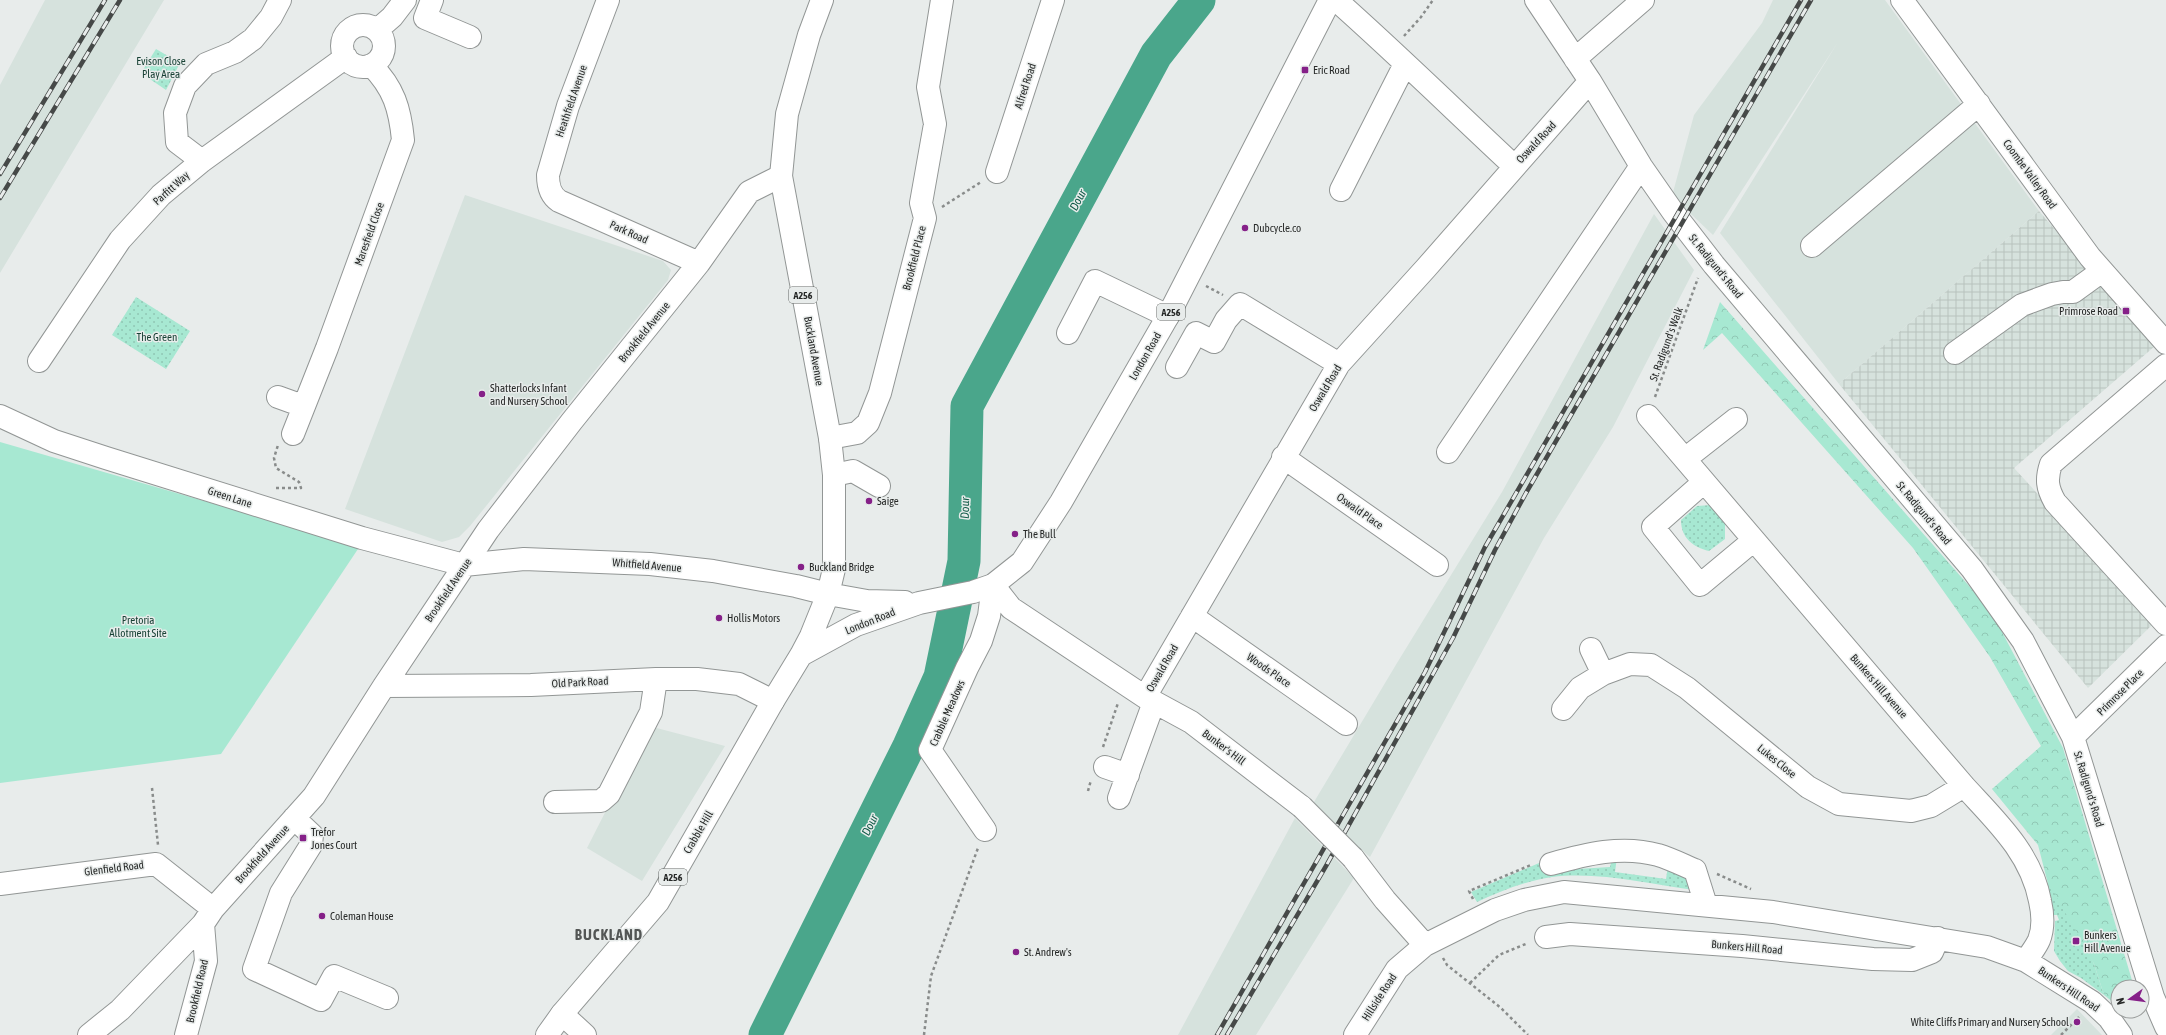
<svg xmlns="http://www.w3.org/2000/svg" width="2166" height="1035" viewBox="0 0 2166 1035" font-family="'Asap Condensed',sans-serif">
	<defs>
		<pattern id="industrial-grid" width="8" height="8" patternUnits="userSpaceOnUse"><rect width="8" height="8" fill="#d6e2dd"/><path d="M0 4h8M4 0v8" fill="none" stroke="#b8c2be"/></pattern>
		<pattern id="grass-dots" width="8" height="8" patternUnits="userSpaceOnUse"><rect width="8" height="8" fill="#a7e8d2"/><path d="M2 2h.1M6 6h.1" fill="none" stroke="#90c7b4" stroke-width="1.8" stroke-linecap="round"/></pattern>
		<pattern id="forest-crowns" width="20" height="18" patternUnits="userSpaceOnUse"><rect width="20" height="18" fill="#a7e8d2"/><path d="M2 6a3 3 0 1 1 6 0M12 15a3 3 0 1 1 6 0" fill="none" stroke="#90c7b4"/></pattern>
	</defs>
	<rect width="100%" height="100%" fill="#e8eceb"/>
	<path fill="#d6e2dd" d="M45,0h119l-164,273v-188z
		M1773,0h112l154,211 -200,173 -119,-151 118,-191 -125,193 -41,-39 22,-81 68,-92z
		M465,195l198,66 8,9 -3,10 -198,246 -11,11 -17,5 -97,-33z
		M1654,214l40,56 -81,157 -69,111 -174,319 -59,-50 86,-144 105,-171z
		M649,726l76,20 -83,135 -55,-33z
		M1295,818l59,60 -98,157h-78z
		M2077,1009l25,26h-51z"/>
	<path fill="url(#industrial-grid)" d="M2039,211l116,135 -141,122 141,154 -67,66 -249,-304z"/>
	<path fill="url(#grass-dots)" d="M156,49l24,14 -14,27 -25,-17z
		M136,297l54,34 -24,38 -54,-34z
		M1711,505l14,18v16l-16,12c-16,-4 -28,-13 -28,-31l16,-14z
		M1617,857l-2,15 51,7 2,-13 21,8 5,16c-44,-6 -97,-19 -142,-13 -27,4 -51,14 -75,25l-6,-10 75,-32 29,6 2,3 33,-2 2,-8z
		M2047,880l21,27 26,57 10,31 -23,-17 -13,-7 -8,-10 -6,-10 1,-30 4,-1 -2,-5h-3z"/>
	<path fill="url(#forest-crowns)" d="M1720,302l271,309 72,137 71,239h-16v19l-14,-11 -10,-31 -47,-84 -9,-35 -46,-56 49,-43 -51,-89 -77,-109 -191,-215 -19,17z"/>
	<path fill="#a7e8d2" d="M0,442l360,104 -139,208 -221,29z"/>
	<g fill="none" stroke-linecap="round" stroke-linejoin="round">
		<path stroke="#4aa68b" stroke-width="33" d="M765,1035l144,-289 31,-69 24,-116 3,-155 189,-351 43,-55"/>
		<defs>
			<path id="minor" d="M432,0l-7,18 45,19
				M608,0l-40,106 -20,69c0,11 2,20 11,26l140,62
				M1336,0c61,54 119,111 178,166
				M1536,0l54,81 51,85 32,46 41,53 258,304 51,72 50,96 80,260 13,30
				M1902,0l188,257 76,86
				M342 46a21 21 0 1 1 42 0a21 21 0 1 1-42 0Z
				M377,30l15,-13 13,-17
				M1575,59l68,-59
				M202,161l-25,-19 -2,-29 10,-27 21,-22 29,-12 18,-13 18,-22 9,-17
				M997,172l56,-172
				M1341,190l64,-126
				M1812,246l167,-142
				M1068,333l27,-52 73,35
				M1955,353l67,-48 30,-11 11,-2h10l29,-21
				M39,361l81,-121 41,-45 41,-34 144,-104
				M2166,365l-115,99c-5,15 -4,24 4,38l111,122
				M1177,367l19,-34 18,9 12,-22 14,-16 99,60
				M278,397l25,9
				M0,416l54,25 52,17 256,80 102,27 60,-6 126,5 63,7 83,15 32,8
				M1648,416l316,370c32,35 67,67 76,115 3,13 4,26 -1,39 -3,7 -9,14 -13,21
				M293,434l34,-86 76,-208c-3,-31 -9,-52 -32,-75
				M830,438l27,-5 11,-10 12,-30 45,-175 -4,-15 14,-79 -7,-37 14,-87
				M1448,452l193,-286
				M1283,457l154,108
				M1685,459l51,-40
				M834,475l19,-4 26,15
				M1704,482l-51,45 47,58 54,-45
				M993,585l18,23 134,89 46,25 111,85
				M1192,616l154,108
				M1591,649l12,25
				M384,686l147,-1 125,-6h41l42,5 34,17
				M1145,697l194,-333 87,-96 164,-187
				M1563,709l17,-21 23,-14 27,-10 21,1 36,23 121,99 31,17 72,7 20,-5 33,-20
				M2073,737l93,-91
				M1105,767l23,8
				M1119,798l35,-96
				M555,802l46,-1 8,-7 42,-82 5,-33
				M294,818l18,17 -1,10 -30,48 -27,76 67,31 13,-24 53,22
				M985,830l-55,-80 37,-82 14,-27 8,-25 4,-31
				M1353,858l32,42 40,45
				M1551,864c35,-10 71,-19 107,-9 13,4 25,10 37,15l11,35
				M0,884l156,-20 57,45
				M1546,937l24,-3 172,12 131,13 39,1 20,-8 6,-14
				M562,1014l23,21
				M89,1035l31,-25 83,-86 10,-15 101,-113 70,-110 104,-156 84,-109 127,-158 50,-71 32,-16
				M186,1035l20,-74 -3,-37
				M1355,1035l42,-66 28,-24 70,-35 29,-10 40,-8 209,20 214,35 39,14 66,41 17,16 12,17"/>
			<path id="major" d="M828,594l39,7 38,1
				M801,655l55,-30 63,-22 54,-11 20,-7 29,-23 39,-60 107,-186 162,-316
				M547,1035l15,-21 96,-112 115,-201 28,-46 10,-19 17,-42 6,-25v-94l-4,-37 -49,-262 6,-62 22,-79 13,-35"/>
		</defs>
		<use href="#minor" stroke="#929695" stroke-width="24"/>
		<use href="#major" stroke="#929695" stroke-width="24"/>
		<path stroke="#898c8b" stroke-width="2.5" stroke-dasharray="3 3" stroke-linecap="butt" d="M1404,36l17,-19 12,-17
			M942,207l39,-25
			M1206,286l17,9
			M1655,397l43,-119
			M276,488h25l-2,-6 -23,-14 -2,-10 4,-13
			M1103,747l15,-44
			M152,788l6,57
			M1088,791l3,-11
			M1717,874l34,15
			M1473,899l-4,-8 62,-26
			M1443,958l4,7 54,43 27,27
			M1470,983l29,-28 29,-12
			M924,1035l7,-59 47,-128
			M2061,1035l18,-18"/>
		<use href="#minor" stroke="#fff" stroke-width="22"/>
		<use href="#major" stroke="#fff" stroke-width="22"/>
		<defs>
			<path id="rail" d="M0,174l105,-174
				M0,198l120,-198
				M1217,1035l208,-363 60,-125 316,-547
				M1227,1035l99,-169 127,-228 42,-88 31,-57 285,-493"/>
		</defs>
		<use href="#rail" stroke="#464948" stroke-width="4.5"/>
		<use href="#rail" stroke="#e8eceb" stroke-width="3" stroke-dasharray="9" stroke-linecap="butt"/>
		<defs>
			<path id="minor-bridge" d="M1302,807l51,51"/>
		</defs>
		<use href="#minor-bridge" stroke="#929695" stroke-width="24" stroke-linecap="butt"/>
		<use href="#minor-bridge" stroke="#fff" stroke-width="22"/>
	</g>
	<g fill="#852088" stroke="#e8eceb" stroke-width="1.5">
		<rect x="1301" y="66" width="8" height="8" rx="2"/>
		<circle cx="1245" cy="228" r="4"/>
		<rect x="2122" y="307" width="8" height="8" rx="2"/>
		<circle cx="482" cy="394" r="4"/>
		<circle cx="869" cy="501" r="4"/>
		<circle cx="1015" cy="534" r="4"/>
		<circle cx="801" cy="567" r="4"/>
		<circle cx="719" cy="618" r="4"/>
		<rect x="299" y="834" width="8" height="8" rx="2"/>
		<circle cx="322" cy="916" r="4"/>
		<rect x="2072" y="937" width="8" height="8" rx="2"/>
		<circle cx="1016" cy="952" r="4"/>
		<circle cx="2077" cy="1022" r="4"/>
	</g>
	<g text-anchor="middle" stroke-width="3" stroke-linejoin="round" paint-order="stroke">
		<g fill="#e8eceb" stroke="#616462" stroke-width="1">
			<rect x="789" y="287" width="28" height="16" rx="3"/>
			<rect x="1157" y="304" width="28" height="16" rx="3"/>
			<rect x="659" y="869" width="28" height="16" rx="3"/>
		</g>
		<g font-size="10" font-weight="bold" fill="#272928">
			<text x="803" y="299">A256</text>
			<text x="1171" y="316">A256</text>
			<text x="673" y="881">A256</text>
		</g>
		<g font-size="11" fill="#184135" stroke="#e8eceb">
			<text x="161" y="65">Evison Close<tspan x="161" dy="13">Play Area</tspan></text>
			<text x="157" y="341">The Green</text>
			<text x="138" y="624">Pretoria<tspan x="138" dy="13">Allotment Site</tspan></text>
		</g>
		<g font-size="11" fill="#272928" stroke="#e8eceb" text-anchor="start">
			<text x="1313" y="74">Eric Road</text>
			<text x="1253" y="232">Dubcycle.co</text>
			<text x="2118" y="315" text-anchor="end">Primrose Road</text>
			<text x="490" y="392">Shatterlocks Infant<tspan x="490" dy="13">and Nursery School</tspan></text>
			<text x="877" y="505">Saige</text>
			<text x="1023" y="538">The Bull</text>
			<text x="809" y="571">Buckland Bridge</text>
			<text x="727" y="622">Hollis Motors</text>
			<text x="311" y="836">Trefor<tspan x="311" dy="13">Jones Court</tspan></text>
			<text x="330" y="920">Coleman House</text>
			<text x="2084" y="939">Bunkers<tspan x="2084" dy="13">Hill Avenue</tspan></text>
			<text x="1024" y="956">St. Andrew's</text>
			<text x="2069" y="1026" text-anchor="end">White Cliffs Primary and Nursery School</text>
		</g>
		<g font-size="11" fill="#272928" stroke="#e8eceb">
			<text transform="translate(1025 86) rotate(-72)" y="4">Alfred Road</text>
			<text transform="translate(571 101) rotate(-71)" y="4">Heathfield Avenue</text>
			<text transform="translate(1536 142) rotate(-47)" y="4">Oswald Road</text>
			<text transform="translate(2030 174) rotate(54)" y="4">Coombe Valley Road</text>
			<text transform="translate(171 188) rotate(-42)" y="4">Parfitt Way</text>
			<text transform="translate(629 232) rotate(24)" y="4">Park Road</text>
			<text transform="translate(369 234) rotate(-70)" y="4">Maresfield Close</text>
			<text transform="translate(914 258) rotate(-76)" y="4">Brookfield Place</text>
			<text transform="translate(1716 266) rotate(51)" y="4">St. Radigund's Road</text>
			<text transform="translate(644 332) rotate(-51)" y="4">Brookfield Avenue</text>
			<text transform="translate(1666 344) rotate(-70)" y="4">St. Radigund's Walk</text>
			<text transform="translate(814 351) rotate(80)" y="4">Buckland Avenue</text>
			<text transform="translate(1145 356) rotate(-60)" y="4">London Road</text>
			<text transform="translate(1325 388) rotate(-59)" y="4">Oswald Road</text>
			<text transform="translate(230 497) rotate(18)" y="4">Green Lane</text>
			<text transform="translate(1360 511) rotate(35)" y="4">Oswald Place</text>
			<text transform="translate(1924 513) rotate(50)" y="4">St. Radigund's Road</text>
			<text transform="translate(647 565) rotate(5)" y="4">Whitfield Avenue</text>
			<text transform="translate(448 590) rotate(-56)" y="4">Brookfield Avenue</text>
			<text transform="translate(870 621) rotate(-22)" y="4">London Road</text>
			<text transform="translate(1162 668) rotate(-60)" y="4">Oswald Road</text>
			<text transform="translate(1269 670) rotate(35)" y="4">Woods Place</text>
			<text transform="translate(580 682) rotate(-3)" y="4">Old Park Road</text>
			<text transform="translate(1879 686) rotate(49)" y="4">Bunkers Hill Avenue</text>
			<text transform="translate(2120 692) rotate(-45)" y="4">Primrose Place</text>
			<text transform="translate(947 713) rotate(-66)" y="4">Crabble Meadows</text>
			<text transform="translate(1224 747) rotate(37)" y="4">Bunker's Hill</text>
			<text transform="translate(1777 761) rotate(39)" y="4">Lukes Close</text>
			<text transform="translate(2089 789) rotate(73)" y="4">St. Radigund's Road</text>
			<text transform="translate(698 832) rotate(-60)" y="4">Crabble Hill</text>
			<text transform="translate(262 854) rotate(-48)" y="4">Brookfield Avenue</text>
			<text transform="translate(114 868) rotate(-7)" y="4">Glenfield Road</text>
			<text transform="translate(1747 947) rotate(5)" y="4">Bunkers Hill Road</text>
			<text transform="translate(2069 989) rotate(34)" y="4">Bunkers Hill Road</text>
			<text transform="translate(197 991) rotate(-77)" y="4">Brookfield Road</text>
			<text transform="translate(1379 997) rotate(-57)" y="4">Hillside Road</text>
		</g>
		<g font-size="12" font-style="italic" fill="#0f5a47" stroke="#e8eceb">
			<text transform="translate(1078 200) rotate(-62)" y="4">Dour</text>
			<text transform="translate(965 508) rotate(-89)" y="4">Dour</text>
			<text transform="translate(870 825) rotate(-64)" y="4">Dour</text>
		</g>
		<g font-size="15" font-weight="bold" letter-spacing="1" fill="#535655" stroke="#e8eceb">
			<text x="609" y="940">BUCKLAND</text>
		</g>
	</g>
	<g transform="translate(2130 999) rotate(256)"><circle r="19" fill="#e8eceb" stroke="#9b9e9d"/>
	<path d="M0-3L7 15L0 10L-7 15Z" fill="#852088"/>
	<text y="-6" font-size="11" font-weight="bold" text-anchor="middle" fill="#272928">N</text>
	</g>
</svg>
